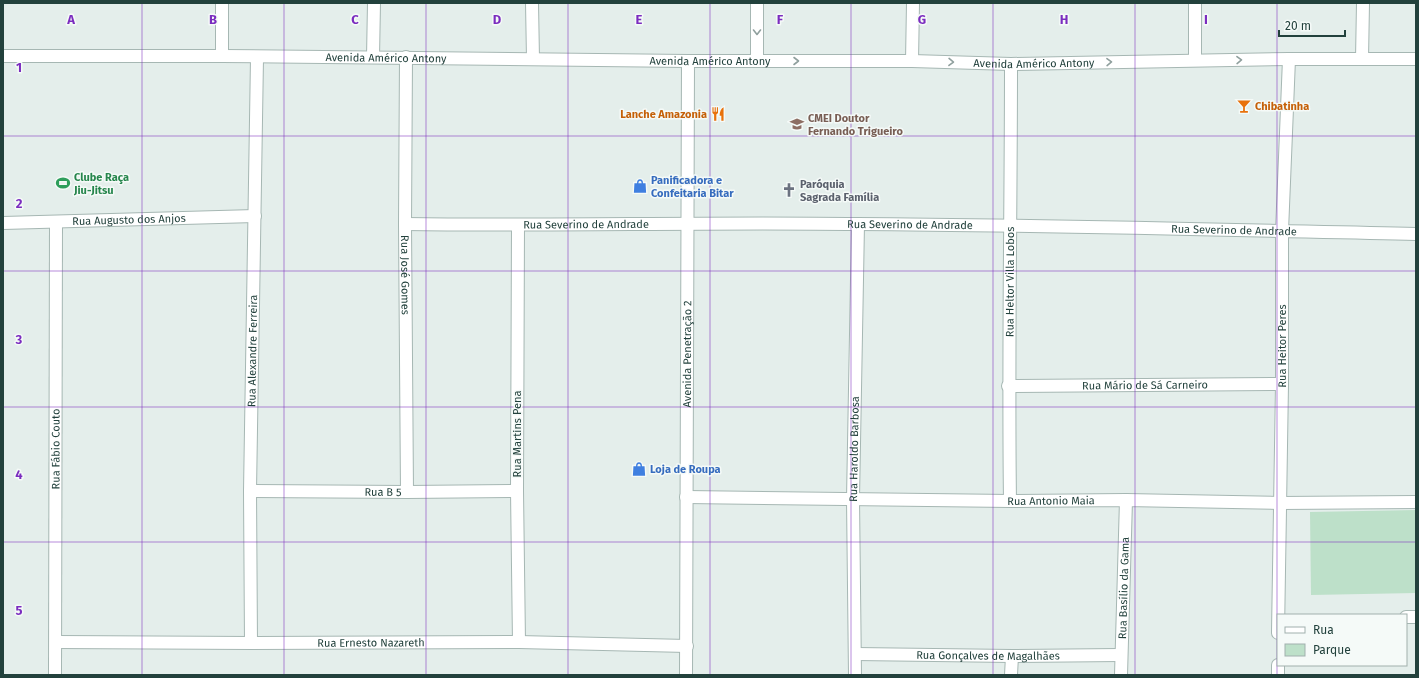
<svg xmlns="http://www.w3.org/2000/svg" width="1419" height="678" viewBox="0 0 1419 678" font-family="'Fira Sans',sans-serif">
	<rect width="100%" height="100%" fill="#e4eeeb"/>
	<path fill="#bde0c9" d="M1416,510v83l-105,2 -1,-83z"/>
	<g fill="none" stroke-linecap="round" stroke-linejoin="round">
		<defs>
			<g id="minor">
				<path d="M222,3v53"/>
				<path d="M532,3l1,56"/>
				<path d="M757,3v58"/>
				<path d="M1195,3v57"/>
				<path id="s1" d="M3,56h219l466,5h224l99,3 278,-5h127"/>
				<path d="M373,57l1,-54"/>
				<path id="s2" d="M406,57l-1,167 2,268"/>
				<path d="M1362,59l1,-56"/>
				<path d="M912,61l1,-58"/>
				<path id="s3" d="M3,223l252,-7"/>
				<path id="s4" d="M405,224c151,2 301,-2 452,0 186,1 373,6 559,10"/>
				<path d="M518,225l-1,266 2,151"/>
				<path id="s5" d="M1008,386l274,-2"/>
				<path id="s6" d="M250,491l157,1 110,-1"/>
				<path id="s7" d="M686,497l324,4 116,-1 154,3 136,-1"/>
				<path id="s8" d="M1010,501c-2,-146 1,-292 1,-437"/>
				<path d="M1406,617h10"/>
				<path id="s9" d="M1278,633l4,-249v-153l7,-172"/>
				<path id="s10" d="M56,642l195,1 268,-1 168,4"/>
				<path id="s11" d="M251,643l-1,-152 7,-433"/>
				<path id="s12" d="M856,654l156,2 108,-1"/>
				<path d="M1278,665v10"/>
				<path id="s13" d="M55,675l1,-453"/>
				<path id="s14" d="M686,675l2,-614"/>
				<path id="s15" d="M855,675l-2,-176 5,-275"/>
				<path d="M1011,675l1,-19"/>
				<path id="s16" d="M1121,675l5,-175"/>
			</g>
		</defs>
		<use href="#minor" stroke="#a6b7b3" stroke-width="14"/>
		<use href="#minor" stroke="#fff" stroke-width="12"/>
	</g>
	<defs><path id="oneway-chevron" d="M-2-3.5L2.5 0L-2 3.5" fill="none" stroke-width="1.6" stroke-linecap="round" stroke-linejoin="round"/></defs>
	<g stroke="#90a09e">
		<use href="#oneway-chevron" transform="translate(757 32) rotate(90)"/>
		<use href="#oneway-chevron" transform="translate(1239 60) rotate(-1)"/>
		<use href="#oneway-chevron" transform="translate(796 61)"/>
		<use href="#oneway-chevron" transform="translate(951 62) rotate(1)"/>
		<use href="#oneway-chevron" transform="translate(1109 62) rotate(-1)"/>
	</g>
	<path fill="none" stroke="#7b2cbf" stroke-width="1" stroke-opacity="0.55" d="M142,3v672M284,3v672M426,3v672M568,3v672M710,3v672M851,3v672M993,3v672M1135,3v672M1277,3v672M3,136h1413M3,271h1413M3,407h1413M3,542h1413"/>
	<defs>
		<symbol id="bar-bare" viewBox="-9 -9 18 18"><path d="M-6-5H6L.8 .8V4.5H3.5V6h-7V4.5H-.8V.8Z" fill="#e8710a" stroke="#f5faf8" stroke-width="2.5" paint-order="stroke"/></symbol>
		<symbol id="restaurant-bare" viewBox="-9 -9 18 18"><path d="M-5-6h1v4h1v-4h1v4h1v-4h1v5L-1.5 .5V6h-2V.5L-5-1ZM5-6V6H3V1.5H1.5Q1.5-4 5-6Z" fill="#e8710a" stroke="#f5faf8" stroke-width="2.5" paint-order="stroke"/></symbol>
		<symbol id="school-bare" viewBox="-9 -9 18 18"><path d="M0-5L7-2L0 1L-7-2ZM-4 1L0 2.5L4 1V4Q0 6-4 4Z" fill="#8d6e63" stroke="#f5faf8" stroke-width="2.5" paint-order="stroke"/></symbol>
		<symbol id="stadium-bare" viewBox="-9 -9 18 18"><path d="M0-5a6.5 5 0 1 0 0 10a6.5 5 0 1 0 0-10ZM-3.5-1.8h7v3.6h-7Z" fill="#2e9e5b" stroke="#f5faf8" stroke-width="2.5" paint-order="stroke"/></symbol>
		<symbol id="shop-bare" viewBox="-9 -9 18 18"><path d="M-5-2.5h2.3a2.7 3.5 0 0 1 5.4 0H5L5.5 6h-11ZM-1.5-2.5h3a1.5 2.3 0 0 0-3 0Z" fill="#3f7fe0" stroke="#f5faf8" stroke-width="2.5" paint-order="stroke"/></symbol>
		<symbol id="church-bare" viewBox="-9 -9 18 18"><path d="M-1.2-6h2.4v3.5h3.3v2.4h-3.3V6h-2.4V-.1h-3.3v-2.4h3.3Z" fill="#6b7280" stroke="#f5faf8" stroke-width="2.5" paint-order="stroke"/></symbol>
	</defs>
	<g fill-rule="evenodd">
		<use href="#bar-bare" x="1234" y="96" width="20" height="20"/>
		<use href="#restaurant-bare" x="708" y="104" width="20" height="20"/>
		<use href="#school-bare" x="787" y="114" width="20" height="20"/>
		<use href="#stadium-bare" x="53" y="173" width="20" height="20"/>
		<use href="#shop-bare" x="630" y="176" width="20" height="20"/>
		<use href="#church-bare" x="779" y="180" width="20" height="20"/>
		<use href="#shop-bare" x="629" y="459" width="20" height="20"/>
	</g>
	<g text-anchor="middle" stroke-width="3" stroke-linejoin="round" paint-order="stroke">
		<g font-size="11" fill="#22413c" stroke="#f5faf8">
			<text dy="4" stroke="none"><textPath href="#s1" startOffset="383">Avenida Américo Antony</textPath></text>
			<text dy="4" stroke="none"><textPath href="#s1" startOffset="707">Avenida Américo Antony</textPath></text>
			<text dy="4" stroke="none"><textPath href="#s1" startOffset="1031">Avenida Américo Antony</textPath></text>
			<text dy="4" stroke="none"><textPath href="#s3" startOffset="126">Rua Augusto dos Anjos</textPath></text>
			<text dy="4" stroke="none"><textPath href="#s4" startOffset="181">Rua Severino de Andrade</textPath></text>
			<text dy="4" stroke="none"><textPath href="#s4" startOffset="505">Rua Severino de Andrade</textPath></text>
			<text dy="4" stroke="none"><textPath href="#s4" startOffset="829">Rua Severino de Andrade</textPath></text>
			<text dy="4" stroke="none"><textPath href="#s2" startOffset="218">Rua José Gomes</textPath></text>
			<text dy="4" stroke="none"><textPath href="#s8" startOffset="219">Rua Heltor Villa Lobos</textPath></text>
			<text dy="4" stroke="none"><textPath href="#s9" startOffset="287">Rua Heitor Peres</textPath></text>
			<text dy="4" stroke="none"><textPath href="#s11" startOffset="292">Rua Alexandre Ferreira</textPath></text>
			<text dy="4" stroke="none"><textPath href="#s14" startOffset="321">Avenida Penetração 2</textPath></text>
			<text dy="4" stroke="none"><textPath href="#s5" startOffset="137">Rua Mário de Sá Carneiro</textPath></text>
			<text transform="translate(517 434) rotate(-90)" y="4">Rua Martins Pena</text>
			<text dy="4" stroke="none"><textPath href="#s13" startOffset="226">Rua Fábio Couto</textPath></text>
			<text dy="4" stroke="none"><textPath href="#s15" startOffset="226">Rua Haroldo Barbosa</textPath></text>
			<text dy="4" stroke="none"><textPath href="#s6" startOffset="133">Rua B 5</textPath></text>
			<text dy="4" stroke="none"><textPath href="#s7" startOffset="365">Rua Antonio Maia</textPath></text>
			<text dy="4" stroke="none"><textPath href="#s16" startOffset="87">Rua Basílio da Gama</textPath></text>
			<text dy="4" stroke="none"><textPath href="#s10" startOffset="315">Rua Ernesto Nazareth</textPath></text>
			<text dy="4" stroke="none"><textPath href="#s12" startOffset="132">Rua Gonçalves de Magalhães</textPath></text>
		</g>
		<g font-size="11" font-weight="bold" fill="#c56008" stroke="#f5faf8" text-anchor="start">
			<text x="1255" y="110">Chibatinha</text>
			<text x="707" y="118" text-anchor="end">Lanche Amazonia</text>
		</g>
		<g font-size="11" font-weight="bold" fill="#785e54" stroke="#f5faf8" text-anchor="start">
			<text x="808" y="122">CMEI Doutor<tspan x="808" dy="13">Fernando Trigueiro</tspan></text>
		</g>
		<g font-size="11" font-weight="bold" fill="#27864d" stroke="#f5faf8" text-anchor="start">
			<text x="74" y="181">Clube Raça<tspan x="74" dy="13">Jiu-Jitsu</tspan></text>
		</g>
		<g font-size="11" font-weight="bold" fill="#366cbe" stroke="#f5faf8" text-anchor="start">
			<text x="651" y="184">Panificadora e<tspan x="651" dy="13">Confeitaria Bitar</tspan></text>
			<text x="650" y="473">Loja de Roupa</text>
		</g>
		<g font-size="11" font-weight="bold" fill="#5b616d" stroke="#f5faf8" text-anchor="start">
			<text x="800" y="188">Paróquia<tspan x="800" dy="13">Sagrada Família</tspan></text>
		</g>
	</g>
	<g font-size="13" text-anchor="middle" font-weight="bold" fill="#7b2cbf" stroke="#f5faf8" stroke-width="3" stroke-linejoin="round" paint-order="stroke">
		<text x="71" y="24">A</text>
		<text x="213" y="24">B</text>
		<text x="355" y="24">C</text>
		<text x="497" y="24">D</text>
		<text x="639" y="24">E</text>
		<text x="780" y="24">F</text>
		<text x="922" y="24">G</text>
		<text x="1064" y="24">H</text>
		<text x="1206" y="24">I</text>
		<text x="19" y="72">1</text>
		<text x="19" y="208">2</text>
		<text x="19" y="344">3</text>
		<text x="19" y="479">4</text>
		<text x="19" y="615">5</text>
	</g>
	<rect width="1419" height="678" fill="none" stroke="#22413c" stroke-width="8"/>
	<rect x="1277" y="614" width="130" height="52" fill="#f5faf8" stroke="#a1b0ad"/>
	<rect x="1285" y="627" width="20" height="6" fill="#ffffff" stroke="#a1b0ad"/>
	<text x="1313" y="634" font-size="12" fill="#22413c">Rua</text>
	<rect x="1285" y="644" width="20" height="12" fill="#bde0c9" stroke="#a1b0ad"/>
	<text x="1313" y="654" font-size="12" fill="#22413c">Parque</text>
	<path d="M1279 30v6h66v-6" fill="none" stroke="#22413c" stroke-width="2"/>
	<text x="1285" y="30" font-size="12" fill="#22413c" stroke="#f5faf8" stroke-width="3" paint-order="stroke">20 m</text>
</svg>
